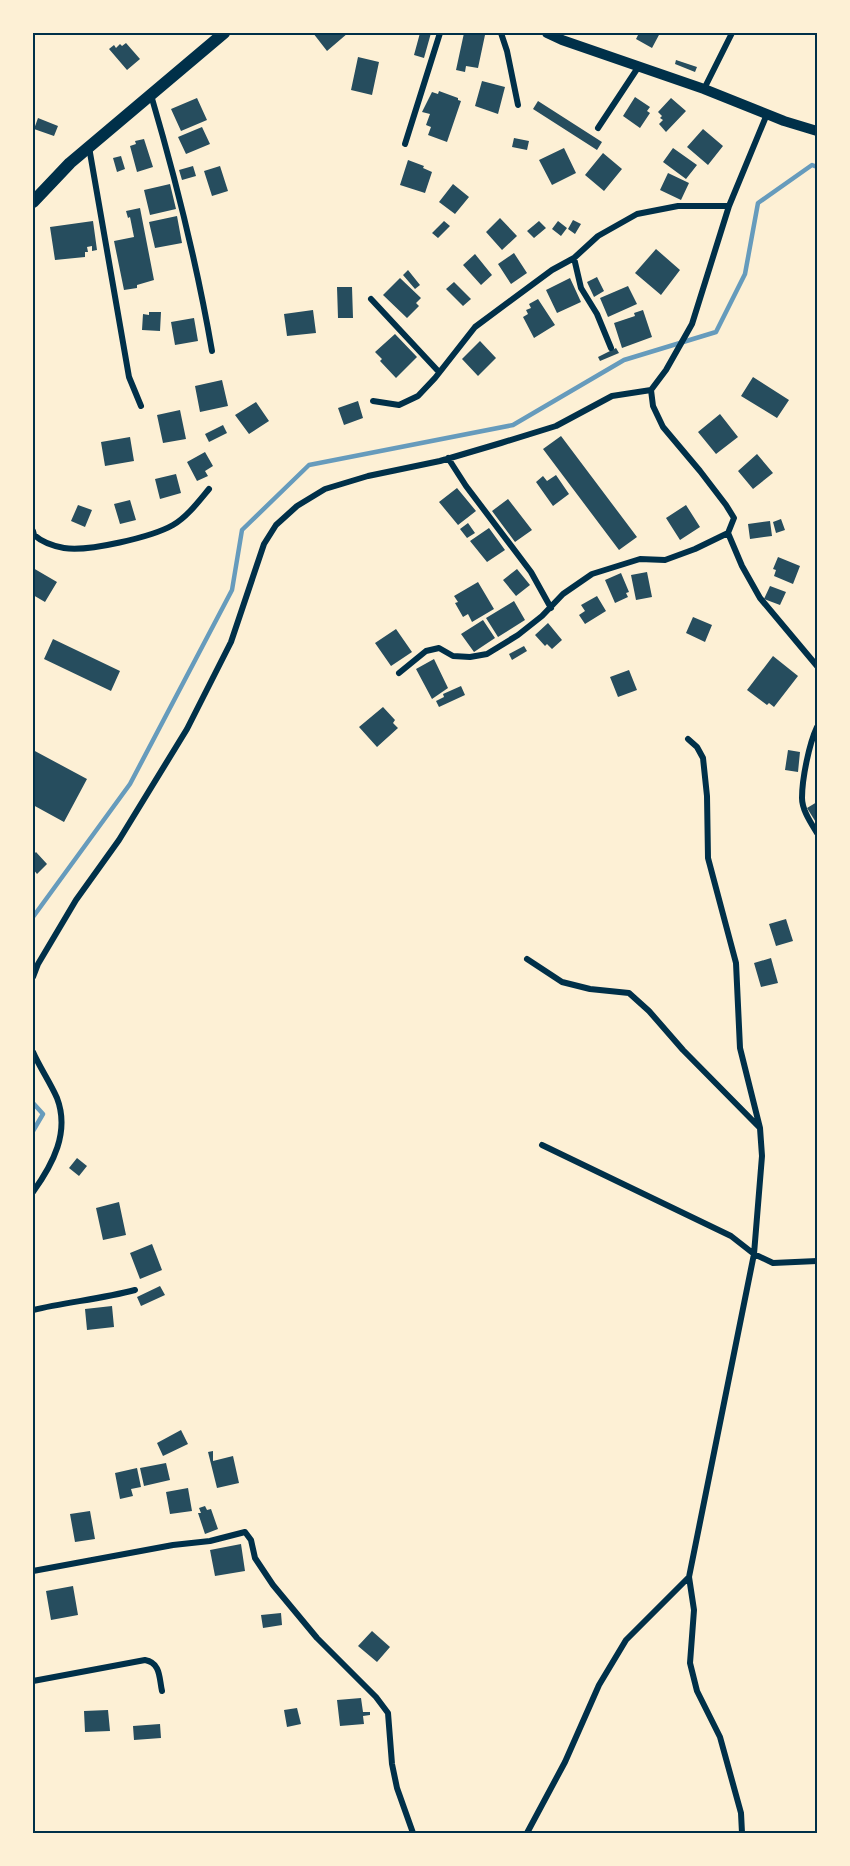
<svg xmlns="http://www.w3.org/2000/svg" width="850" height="1866" viewBox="0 0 850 1866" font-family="Jost,sans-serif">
	<rect width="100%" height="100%" fill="#fdf0d5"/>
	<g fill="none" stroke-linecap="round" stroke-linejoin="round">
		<path stroke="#669bbc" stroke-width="4.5" d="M33,917l97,-133 102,-194 10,-60 67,-65 204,-40 111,-65 92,-28 29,-58 13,-71 54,-38 5,2
			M33,1103l10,11 -10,17"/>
	</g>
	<path fill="#264d5e" d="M313,33h35l-21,18z
		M420,33h11l-7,25 -10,-3z
		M464,33l21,2 -7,33 -12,-2 -1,6 -9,-2z
		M639,33h21l-8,15 -16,-9z
		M126,43l14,16 -13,11 -18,-21 5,-4 2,3 4,-4 2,2z
		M358,57l21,5 -7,33 -21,-5z
		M676,60l21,7 -2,5 -20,-8z
		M482,81l23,6 -7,27 -23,-8z
		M439,91l19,7v2l3,1 -14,41 -19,-7 3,-8 -5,-2 4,-11 -8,-2 10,-20 6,2z
		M635,97l15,10 -3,4 3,2 -10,15 -17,-12z
		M197,98l10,22 -26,11 -10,-22z
		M671,98l15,13 -20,21 -7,-8 4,-4 -3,-2 2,-2 -4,-4z
		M538,101l64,41 -5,8 -64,-41z
		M38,118l20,8 -4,10 -20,-7z
		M202,127l8,17 -24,10 -8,-17z
		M703,129l20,17 -15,19 -21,-18z
		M514,138l15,3 -2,9 -15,-3z
		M144,139l9,28 -16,5 -7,-26 6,-2 -1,-3z
		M564,148l12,25 -24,12 -13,-25z
		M673,148l24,17 -11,14 -23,-17z
		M603,153l19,16 -18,22 -19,-16z
		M121,156l4,13 -8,3 -4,-14z
		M408,160l16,6 -1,2 9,4 -7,21 -25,-8z
		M193,166l3,10 -14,4 -3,-10z
		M220,166l8,25 -16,5 -8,-25z
		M668,173l21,10 -8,17 -21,-10z
		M170,184l6,25 -26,6 -6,-25z
		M453,184l16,13 -14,17 -16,-12z
		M140,208l14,72 -17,5v3l-13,2 -10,-49 20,-4 -4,-20 -2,1 -2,-7z
		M177,216l5,27 -27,5 -6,-26z
		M500,218l17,18 -15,14 -16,-18z
		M573,220l8,4 -6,10 -7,-5z
		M93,221l4,29 -5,1v-5l-5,1 1,5h-3v5l-30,3 -5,-33z
		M444,221l6,5 -12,12 -6,-5z
		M539,221l7,7 -12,10 -7,-7z
		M558,221l9,7 -6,8 -9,-7z
		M656,249l24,21 -19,25 -26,-22z
		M514,253l13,20 -16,11 -13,-20z
		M475,254l17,21 -11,10 -18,-20z
		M408,270l12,15 -5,4 -12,-14z
		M597,277l7,14 -10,6 -7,-15z
		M400,278l21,20 -5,5 3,3 -12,12 -24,-23z
		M570,278l11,24 -24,11 -11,-23z
		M454,282l17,17 -8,7 -17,-17z
		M628,286l9,18 -29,13 -8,-19z
		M337,287h15l1,31h-15z
		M538,299l17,26 -21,13 -11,-21 5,-3 -2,-4 5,-2 -2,-4z
		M313,310l3,23 -29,3 -3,-22z
		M643,310l9,27 -30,11 -8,-25 21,-7 -1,-3z
		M149,312h12l-1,19 -18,-1 1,-16 6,1z
		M194,318l4,23 -23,4 -4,-23z
		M395,334l22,23 -21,21 -16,-17 2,-2 -7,-7z
		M480,341l16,17 -18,18 -16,-17z
		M616,348l3,5 -19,8 -2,-4z
		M753,377l36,23 -12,18 -36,-22z
		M222,380l6,26 -28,6 -5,-26z
		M358,401l5,17 -19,7 -6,-17z
		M256,402l13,19 -20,13 -14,-19z
		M180,410l6,29 -23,4 -6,-28z
		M720,414l18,23 -22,17 -18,-22z
		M223,425l4,8 -18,9 -4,-8z
		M561,436l76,101 -18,13 -76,-101z
		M130,437l4,24 -29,5 -4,-24z
		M205,452l8,14 -8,5 3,5 -11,5 -10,-19z
		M757,454l16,19 -20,16 -15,-18z
		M176,474l5,19 -21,6 -5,-20z
		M556,475l13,19 -16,12 -17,-24 7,-6 4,5z
		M457,488l19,23 -18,14 -19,-23z
		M508,499l24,31 -17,12 -23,-31z
		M130,500l6,20 -16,4 -6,-20z
		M78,505l14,5 -7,17 -14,-6z
		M686,505l14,22 -20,13 -14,-22z
		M781,519l4,11 -9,3 -3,-11z
		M770,521l2,15 -22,3 -2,-15z
		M468,523l7,10 -8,5 -7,-9z
		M489,528l16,22 -18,12 -17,-21z
		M778,557l22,9 -7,18 -19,-8 2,-6 -3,-1z
		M33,568l24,14 -12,20 -12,-7z
		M517,569l13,16 -14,11 -13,-16z
		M647,572l5,25 -16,3 -5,-25z
		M621,573l8,19 -3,1 2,4 -13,6 -10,-23z
		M478,582l16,27 -22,13 -4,-8 -5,3 -8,-14 3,-1 -4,-6z
		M770,586l16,6 -6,13 -16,-6z
		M597,596l9,15 -21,13 -6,-9 6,-4 -4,-6z
		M514,601l11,19 -27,17 -12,-19z
		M693,617l19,8 -7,17 -19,-9z
		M483,620l12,18 -21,14 -13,-18z
		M548,623l14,17 -10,9 -5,-5 -2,2 -10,-11z
		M396,629l16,23 -21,14 -16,-23z
		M53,639l67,32 -9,20 -67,-32z
		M524,646l3,5 -15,9 -3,-6z
		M773,656l25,20 -24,31 -5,-4 -2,2 -20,-15z
		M434,659l14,29 -16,11 -16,-30z
		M629,670l8,20 -19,7 -8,-20z
		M461,686l4,9 -26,12 -3,-6 8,-4 -1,-3z
		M383,707l12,13 -2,3 5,5 -21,19 -18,-20z
		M33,750l54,29 -23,43 -31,-17z
		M788,750l12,2 -2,20 -13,-2z
		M817,802v22l-10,-16z
		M36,852l11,12 -10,10 -4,-5v-14z
		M786,919l7,22 -17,5 -7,-22z
		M771,958l7,25 -17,4 -7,-24z
		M77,1158l10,8 -8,10 -10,-8z
		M119,1202l7,33 -23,5 -7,-32z
		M152,1244l10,26 -22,9 -10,-26z
		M160,1286l5,9 -24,11 -4,-9z
		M112,1306l2,21 -27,3 -2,-21z
		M181,1430l7,14 -25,12 -6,-13z
		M213,1451v10l20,-5 6,27 -22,5 -9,-36z
		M166,1463l4,17 -26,6 -4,-18z
		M137,1468l4,19 -10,2 2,7 -13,3 -5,-26z
		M188,1488l4,23 -22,3 -4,-22z
		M205,1506l2,4 4,-1 7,20 -13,5 -7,-21h3l-2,-5z
		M90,1511l5,28 -20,3 -5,-28z
		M241,1544l4,27 -30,5 -5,-26z
		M73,1586l5,29 -27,5 -5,-29z
		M281,1613l1,12 -19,3 -2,-13z
		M372,1631l18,16 -13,15 -19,-16z
		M361,1698l2,14h7v3l-7,1 1,8 -24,2 -3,-26z
		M297,1708l4,16 -14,3 -3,-17z
		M108,1710l2,21 -25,1 -1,-21z
		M160,1724l1,14 -27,2 -1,-14z"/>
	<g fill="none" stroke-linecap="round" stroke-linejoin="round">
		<path stroke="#003049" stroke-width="6" d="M501,33l6,18 11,54
			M704,89l28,-56
			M151,95c25,85 46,169 61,256
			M598,128l41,-62
			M405,144l35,-111
			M89,147l40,230 12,29
			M574,258l7,30 16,26 14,34
			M371,299l68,73
			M373,401l26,4 19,-9 17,-18 40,-51 77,-57 22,-12 24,-22 39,-22 41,-8h51
			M448,458l18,28 65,86 20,36
			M33,531l1,4c8,7 19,11 30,13 24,4 88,-11 109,-23 14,-8 26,-24 36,-36
			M728,533l14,33 18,32 57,68
			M399,673l27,-22 13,-3 14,8 17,1 17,-3 31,-19 24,-19 21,-22 29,-20 48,-15 25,1 30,-11 33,-16 6,-15 -8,-13 -26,-34 -37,-44 -10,-21 -2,-16 15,-20 26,-46 37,-118 38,-92
			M817,727c-8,17 -15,52 -15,71 0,12 9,25 15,35
			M527,959l35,23 28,7 39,4 20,18 34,39 76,77
			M33,977l5,-13 38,-64 43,-60 68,-111 44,-87 33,-98 12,-19 21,-19 28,-17 43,-13 72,-15 61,-18 55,-17 56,-30 39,-6
			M33,1052c7,16 17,30 24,46 13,34 -4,66 -24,94
			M542,1145l189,91 23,18 19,9 44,-2
			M33,1310c34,-8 68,-11 102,-20
			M33,1571l140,-26 37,-4 35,-9 6,8 4,18 18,27 44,53 59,59 12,16 4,51 5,24 16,45
			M689,1577l5,33 -4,53 7,28 23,46 21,76 1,20
			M33,1681l112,-21c16,3 14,18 17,31
			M527,1833l38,-71 34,-77 27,-45 63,-63 65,-323 8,-98 -2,-28 -20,-80 -4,-85 -28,-105 -1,-62 -4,-38 -6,-11 -9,-8"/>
		<path stroke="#003049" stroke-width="10" d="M547,33l15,7 142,49 80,32 33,10"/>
		<path stroke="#003049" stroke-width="12" d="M33,202l37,-39 154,-130"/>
	</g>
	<rect width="850" height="1866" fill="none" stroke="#fdf0d5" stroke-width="69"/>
	<rect x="34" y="34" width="782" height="1798" fill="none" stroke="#003049" stroke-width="2"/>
</svg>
